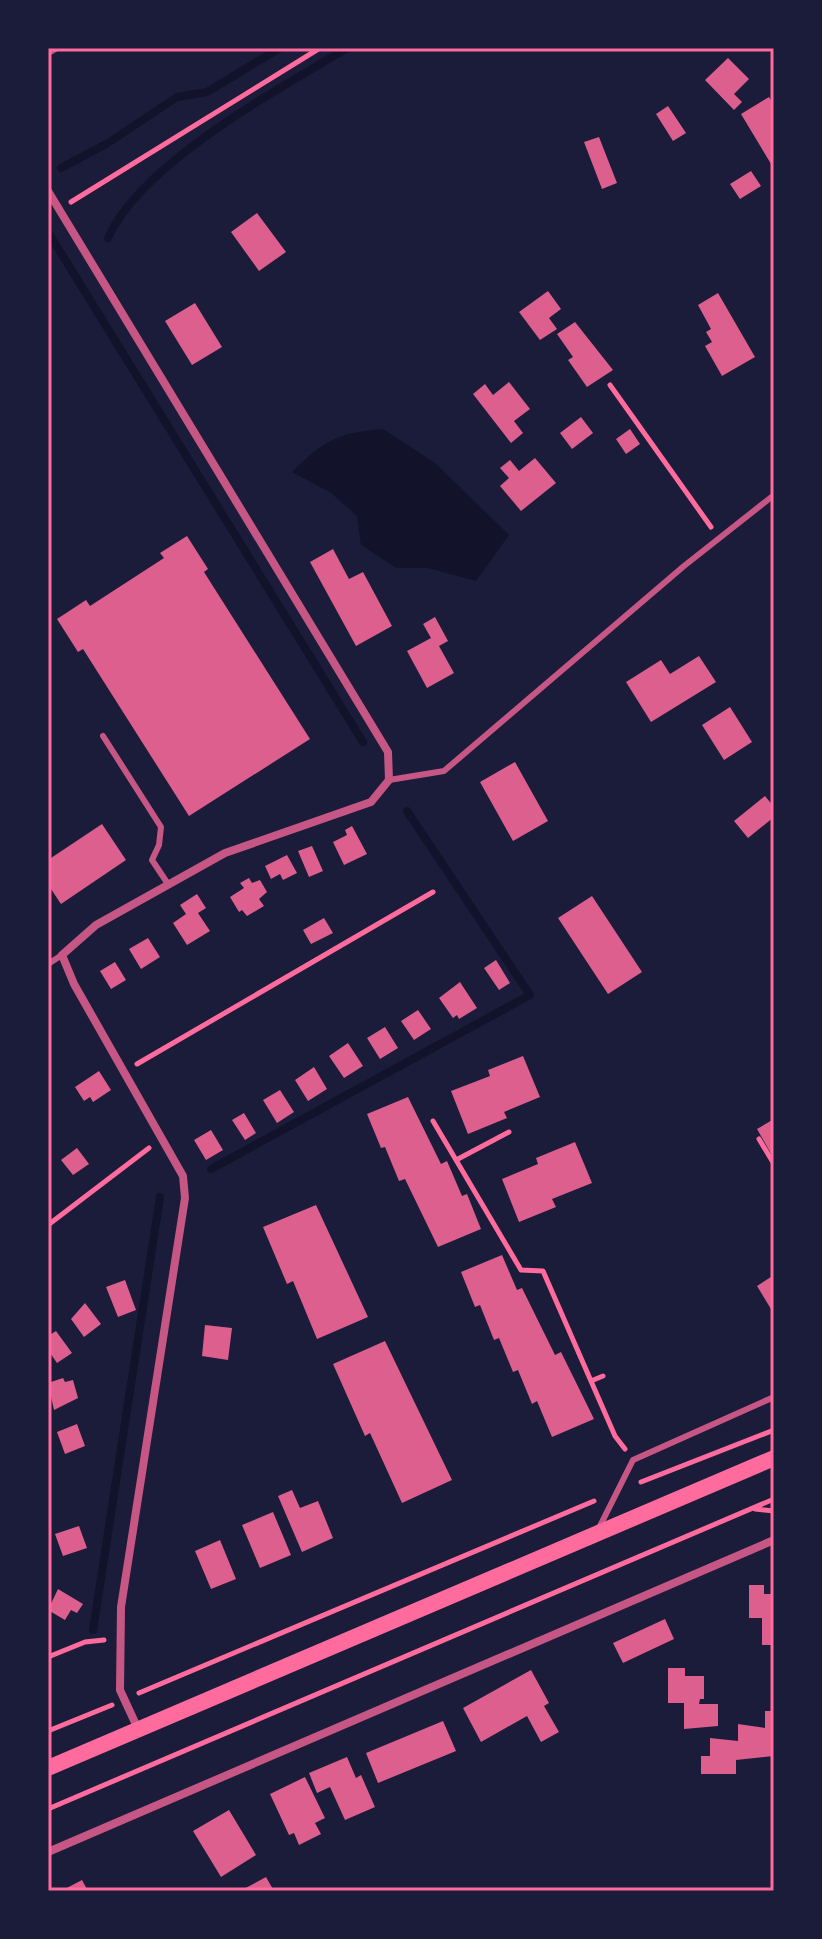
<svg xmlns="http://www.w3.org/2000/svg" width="822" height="1939" viewBox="0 0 822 1939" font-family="'DM Sans',sans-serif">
	<rect width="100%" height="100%" fill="#1b1b3a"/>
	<path fill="#12122b" d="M383,429l52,34 74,72 -33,46 -48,-13h-32l-35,-23 -4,-29 -27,-24 -38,-20c32,-32 46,-39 91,-43z"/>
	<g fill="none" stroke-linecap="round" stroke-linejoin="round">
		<path stroke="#12122b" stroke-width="8" d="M61,168l47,-25 69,-46 30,-5 73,-44
			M48,232l315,510
			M108,238c33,-75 168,-147 239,-190
			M211,1169l319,-174 -123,-184
			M93,1630l67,-433"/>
	</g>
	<path fill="#dd5f8e" d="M728,58l21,21 -15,15 8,8 -8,8 -29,-30z
		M769,97l5,8v64l-33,-55z
		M668,106l18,27 -13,8 -17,-27z
		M599,137l18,46 -15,6 -18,-47z
		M751,171l10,15 -21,13 -10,-15z
		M257,213l29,39 -27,19 -28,-39z
		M548,291l13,18 -12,9 8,11 -17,11 -21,-28z
		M718,293l37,64 -33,19 -17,-30 7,-4 -6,-10 5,-3 -13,-24z
		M195,303l27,44 -30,18 -27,-44z
		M575,322l38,48 -26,17 -19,-27 5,-3 -16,-23z
		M509,382l21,27 -16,12 9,12 -12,10 -38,-49 12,-10 8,11z
		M581,417l12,16 -21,16 -12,-16z
		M630,429l10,15 -14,10 -10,-15z
		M535,458l21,25 -35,28 -21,-25 9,-8 -9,-10 10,-8 9,11z
		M187,536l21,33 -4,3 106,167 -121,77 -106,-167 -5,3 -21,-33 29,-19 4,6 74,-48 -4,-5z
		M333,549l16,30 14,-7 29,54 -36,20 -46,-84z
		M435,617l13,24 -9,5 15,27 -27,15 -20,-37 24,-13 -8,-14z
		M699,656l17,26 -65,40 -25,-40 35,-22 9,14z
		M730,707l22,35 -28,18 -22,-35z
		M515,762l33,59 -35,20 -33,-59z
		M765,796l9,11v10l-26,21 -14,-17z
		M102,824l24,36 -65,44 -10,-15 -3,2v-31z
		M352,826l15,28 -23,11 -11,-23 14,-7 -2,-5z
		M312,846l11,25 -14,6 -11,-26z
		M287,855l10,18 -14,7 -3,-6 -9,5 -6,-13z
		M249,878l3,5 8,-3 7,12 -8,7 5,7 -17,10 -5,-6 -3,2 -9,-15 14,-9 -4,-5z
		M197,894l9,14 -8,5 12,18 -23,14 -14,-22 13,-9 -6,-9z
		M592,896l50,76 -34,22 -50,-76z
		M324,918l9,15 -22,11 -8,-14z
		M148,938l12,19 -19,12 -12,-20z
		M496,960l14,23 -11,7 -15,-22z
		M115,962l11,18 -15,9 -11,-18z
		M460,982l17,26 -18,11 -2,-4 -4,3 -14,-20z
		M418,1010l13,19 -17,11 -13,-19z
		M385,1027l13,21 -18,11 -13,-21z
		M348,1043l15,23 -19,12 -15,-22z
		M523,1056l17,41 -36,15 3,6 -39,16 -17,-43 39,-15 -2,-6z
		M314,1067l13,22 -19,12 -13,-21z
		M99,1071l12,19 -18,12 -3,-5 -6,4 -9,-14z
		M280,1090l14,22 -17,11 -14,-23z
		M408,1097l33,67 6,-3 15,35 5,-2 14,35 -43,18 -33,-68 -6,2 -14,-34 -4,1 -14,-34z
		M244,1113l12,20 -11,7 -13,-20z
		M774,1119v40l-17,-30z
		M211,1130l12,20 -17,10 -12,-20z
		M575,1142l17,41 -40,16 4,8 -37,15 -17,-43 36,-15 -2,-6z
		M77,1148l12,16 -16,11 -12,-15z
		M316,1205l52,112 -51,22 -24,-58 -6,3 -24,-57z
		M502,1255l15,35 5,-2 33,67 6,-3 33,67 -42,18 -15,-36 -5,3 -14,-34 -5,2 -14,-34 -5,2 -14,-35 -5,2 -14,-35z
		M774,1275v39l-17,-28z
		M125,1280l11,30 -18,7 -12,-30z
		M85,1303l16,21 -17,13 -13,-18z
		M205,1325l27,3 -4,32 -26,-4z
		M56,1331l16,22 -15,10 -9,-13v-14z
		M385,1341l67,139 -50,23 -32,-70 -5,3 -32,-72z
		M63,1378l2,4 8,-2 5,18 -24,12 -6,-27z
		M77,1424l8,22 -20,8 -8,-22z
		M292,1490l8,18 18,-7 15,37 -31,14 -24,-56z
		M273,1512l18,43 -31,13 -18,-43z
		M79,1526l8,22 -24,8 -8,-22z
		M220,1540l16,39 -25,10 -16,-38z
		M749,1585h15v9h10v51h-12v-27h-13z
		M58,1589l25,15 -6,9 -6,-3 -6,10 -17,-10z
		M665,1619l9,20 -51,24 -10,-20z
		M668,1668h17v8h19v23h-4l-1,5h19v22l-34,3v-26h-16z
		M531,1670l18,33 -5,3 15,26 -18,10 -14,-26 -46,26 -18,-34z
		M765,1711h9v45l-38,4v14h-35v-18h9v-18l28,3v-17l27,4z
		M443,1721l13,30 -78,32 -12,-30z
		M347,1757l9,21 5,-3 14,32 -30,13 -15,-33 -13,6 -8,-20z
		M305,1777l20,41 -10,5 6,11 -22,11 -5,-12 -5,2 -19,-41z
		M229,1810l27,45 -35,22 -28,-46z
		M266,1877l8,14h-34z
		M82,1880l6,11h-27z"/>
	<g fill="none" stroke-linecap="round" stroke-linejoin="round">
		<path stroke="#ff6b9d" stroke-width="5" d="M71,202l249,-154
			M610,385l101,142
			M137,1064l296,-172
			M433,1121l88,149 22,1 72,165 10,13
			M759,1139l15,25
			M458,1159l51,-27
			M48,1225l101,-77
			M591,1381l12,-5
			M641,1482l133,-52
			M755,1509l19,2
			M48,1657l37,-15 19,-2
			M139,1693l455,-192
			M48,1731l64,-26
			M48,1809l726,-310"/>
		<path stroke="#c65784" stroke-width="6" d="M103,736l58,91 -2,18 -7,15 16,24
			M389,780l55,-9 240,-205 90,-71
			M48,964l14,-9
			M598,1530l35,-70 141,-63"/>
		<path stroke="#c65784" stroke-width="8" d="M48,52l7,-4
			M48,191l340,561 1,28 -18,22 -146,51 -129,72 -34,30 12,29 109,192 2,22 -64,409 -1,83 18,39
			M48,1852l726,-312"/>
		<path stroke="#ff6b9d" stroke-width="16" d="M48,1768l726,-310"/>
	</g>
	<rect width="822" height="1939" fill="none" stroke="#1b1b3a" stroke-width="100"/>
	<rect x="50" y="50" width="722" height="1839" fill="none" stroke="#ff6b9d" stroke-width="3"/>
</svg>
